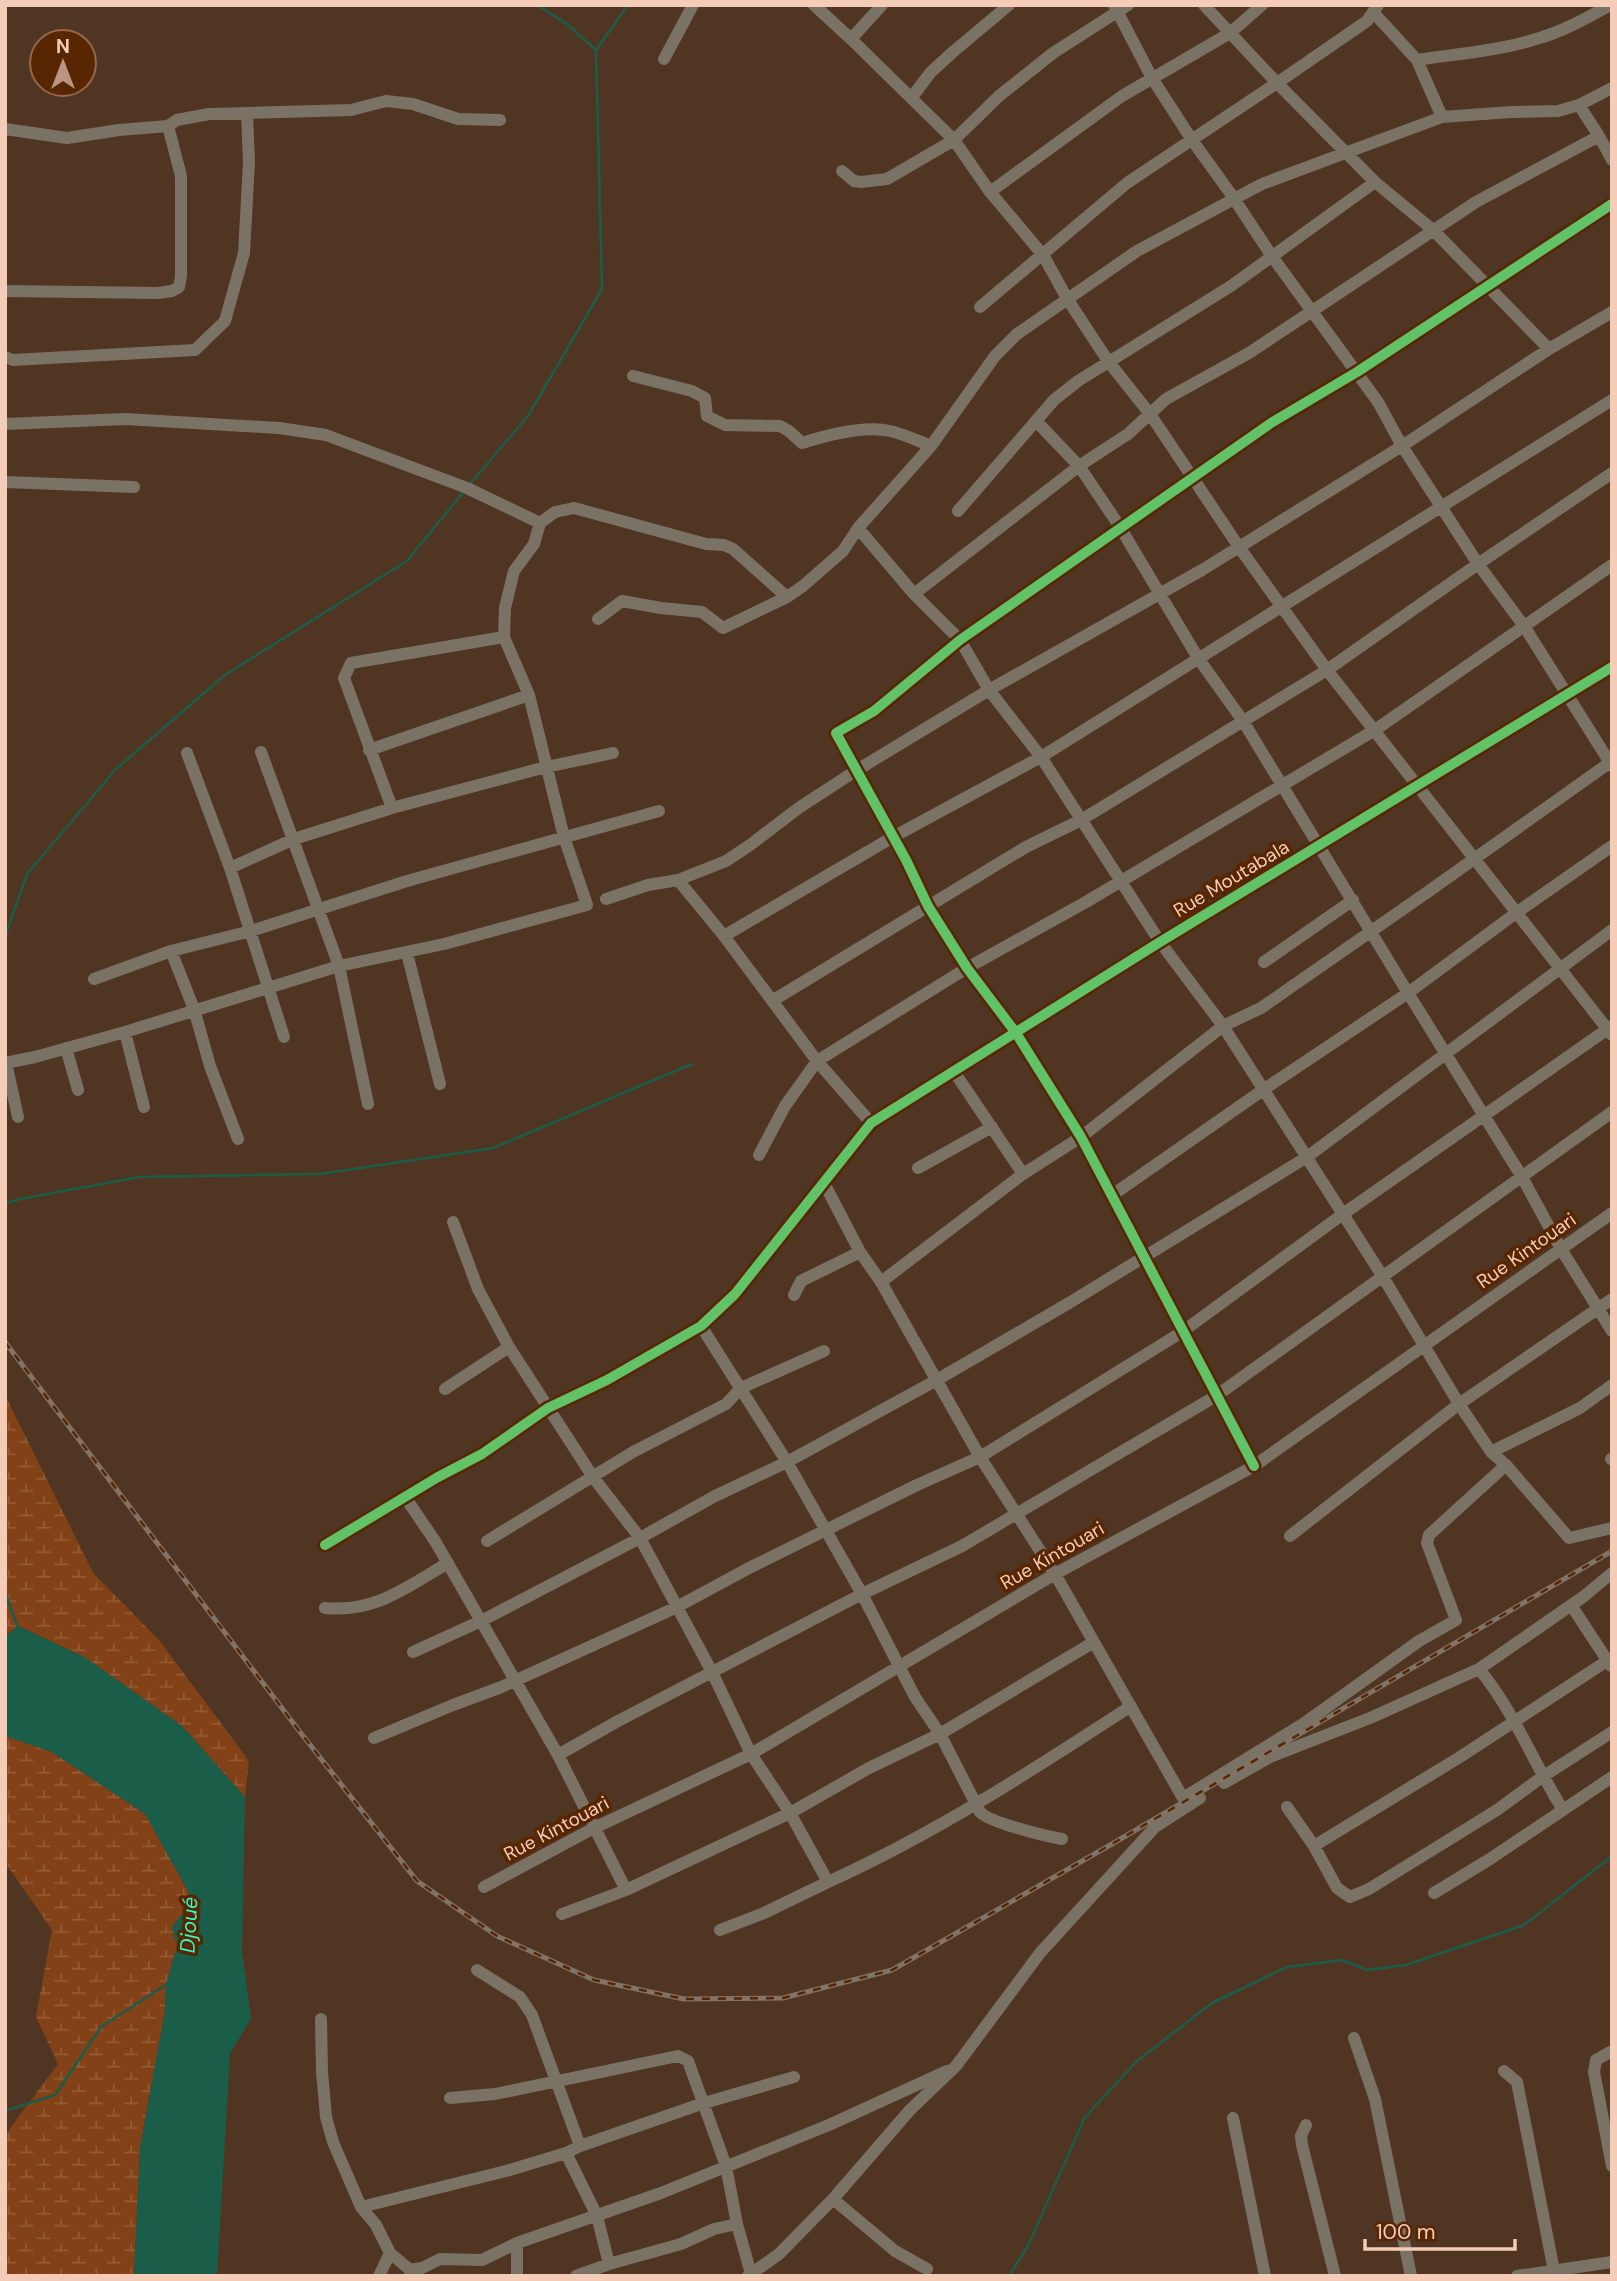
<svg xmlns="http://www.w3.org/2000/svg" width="1617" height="2281" viewBox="0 0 1617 2281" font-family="'DM Sans',sans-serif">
	<defs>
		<pattern id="wetland-marsh" width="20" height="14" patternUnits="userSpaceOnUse" patternTransform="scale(1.75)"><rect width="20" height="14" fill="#824116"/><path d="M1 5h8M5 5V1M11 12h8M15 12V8" fill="none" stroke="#945b36"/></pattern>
	</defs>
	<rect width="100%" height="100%" fill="#513523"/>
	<path fill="url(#wetland-marsh)" d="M5,1395l88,178 66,67 90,121 -4,36 -63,-71 -96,-68 -67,-32 -14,10z
		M5,1736l47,16 93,62 48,86 -21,27 5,19 -11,38 -1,27 -25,137 -6,128h-129v-141l53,-71 -22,-47 16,-87 -47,-68z"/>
	<path fill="#1a5e49" d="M18,1626l68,32 96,68 63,71 -3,154 9,68 -21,34 -13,223h-83l6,-128 25,-137 1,-27 11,-38 -5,-19 21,-27 -48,-86 -93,-62 -47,-16v-100z"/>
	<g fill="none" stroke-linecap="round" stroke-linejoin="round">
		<path stroke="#1a5e49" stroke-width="2.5" d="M537,5l30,19 29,26
			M469,485l59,-69 74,-127 -6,-239 32,-45
			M5,937l22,-63 89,-105 109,-94 182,-114 58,-71
			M5,1203l16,-4 118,-22 181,-3 173,-26 199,-84
			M5,1592l13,36
			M5,2111l50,-16 46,-68 66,-43
			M1009,2276l19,-30 57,-129 52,-56 75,-58 75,-36 55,-7 25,10 39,-5 118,-40 88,-69"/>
		<path stroke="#7a7365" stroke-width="12" d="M814,5l37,34 103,101 36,52 53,63 25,45 40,61 42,53 89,133 88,123 285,365
			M1114,5l38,73 40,62 41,57 38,58 107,147 24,44 76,118 46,62 88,140
			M1204,5l73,78 98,99 58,48 116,119
			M1373,12l44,48 25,57
			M851,39l31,-34
			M664,59l29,-54
			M1417,60c39,-6 81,-9 119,-21 26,-7 51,-21 74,-34
			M912,97l19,-25 23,-21 55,-46
			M1579,105l20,31 13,24
			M5,129l62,9 52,-8 49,-4 9,-6 32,-6 142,-4 35,-9 27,3 45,15 42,1
			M842,171l12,10 7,1 26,-3 67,-39 45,-44 54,-43 75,-48
			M990,192l132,-96 108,-63 32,-28
			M5,291l153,2 14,-2 7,-4 2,-11v-100l-13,-50
			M980,307l147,-124 150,-100 90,-62 11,-16
			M5,357l8,3 182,-10 30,-29 19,-68 5,-91 -2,-48
			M633,376l59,15 13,7 2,18 18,9 55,1 9,5 13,12c25,-8 62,-18 88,-12 14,3 28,10 41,15
			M1037,422l42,44 41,61 78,131 45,63 165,272 114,184 39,72 51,82
			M5,424l121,-5 153,9 47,7 141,53 73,35
			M5,482l129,5
			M958,511l96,-111 24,-19 153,-95 144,-104
			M858,528l56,66 46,46 29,50 52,67 119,185 63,84 160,251 76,127 32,48 15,13 63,73 43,-10
			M914,594l165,-128 49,-32 38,-35 83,-46 227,-151 123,-66
			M598,619l24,-18 39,7 41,4 21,16 64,-31 16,-11 40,-35 15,-23 73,-82 64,-90 22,-22 120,-83 125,-67 180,-67 69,-5 47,-1 21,-6 33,-17
			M369,750l160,-55
			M261,752l78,214 29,138
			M187,753l43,115 54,169
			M392,808l-48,-130 7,-15 153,-26
			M230,868l64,-29 98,-31 154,-41 67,-14
			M678,880l46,56 93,125 54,62
			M606,899l42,-14 30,-5 48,-19 24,-16 50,-38 57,-37 132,-80 213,-120 200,-124 147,-97 63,-37
			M724,936l169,-99 148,-80 571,-357
			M171,951l23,58 16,57 28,73
			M407,953l33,131
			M1264,962l89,-62
			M94,979l77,-28 80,-20 156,-50 252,-70
			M772,1001l254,-154 55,-27 246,-150 151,-106 134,-91
			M125,1032l19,75
			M66,1048l12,42
			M5,1063l30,-6 90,-25 214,-66 105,-22 143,-39 -23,-68 -35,-142 -25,-58 1,-29 9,-37 20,-27 6,-21 15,-11 19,-4 132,36 18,1 9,4 54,48
			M6,1063l12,54
			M953,1070l70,104
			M759,1155l26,-49 32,-45 150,-93 119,-66 289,-172 237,-165
			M918,1168l74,-41
			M824,1183l36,69 21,30 99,175 75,117 128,224 123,-76 113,-81 37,-21 -29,-77 2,-8 77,-70
			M1111,1196l152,-106 145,-97 108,-80 96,-67
			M453,1222l25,67 31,58 84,130 47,61 72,134 39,82 39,59 38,69c106,-48 205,-112 303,-176
			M881,1282l142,-108 58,-37 142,-111 38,-18 168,-117 183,-130
			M794,1295l7,-14 59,-29
			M701,1326l86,136 75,132 53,103 25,37 40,78c10,11 66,24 82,27
			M445,1389l64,-42
			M1491,1452l89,-44 32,-23
			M1611,1459h1
			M1254,1466l-173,-329 -65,-104 -49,-65 -39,-62 -22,-46 -70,-127 38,-22 86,-71 311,-217 86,-51 255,-168
			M405,1497l30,44 123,214 68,135
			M1290,1536l169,-132 153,-105
			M487,1541l146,-89 93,-48 15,-16 83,-37
			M325,1545l113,-68 44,-23 66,-46 59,-28 94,-54 34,-32 136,-171 289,-181 452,-275
			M1571,1605l40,61
			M325,1608c50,5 82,-21 123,-45
			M413,1652l68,-31 159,-83 75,-42 72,-34 148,-81 134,-78 238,-146 305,-227
			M1479,1669c35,42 55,95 84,141
			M374,1738l79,-33 46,-17 176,-80 74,-40 168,-83 63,-28 202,-125 161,-118 269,-188
			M558,1755l60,-34 244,-127 100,-48 254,-150 396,-284
			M1224,1783l46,-26 100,-39 109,-49 104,-72 29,-24
			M1287,1807l27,39 23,42 13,9 19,-8 128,-79 45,-33 70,-45
			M1314,1846l146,-89 147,-96
			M484,1887l110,-59 157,-74 304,-180 199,-108 358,-253
			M1434,1893l56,-34 122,-82
			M562,1914l64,-24 164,-77 79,-45 71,-34 154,-92
			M720,1930l44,-17 64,-31
			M477,1970l43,27 12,18 48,131
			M321,2019l1,53 4,45 7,25 28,65 15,18 14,28 25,21
			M1354,2038l21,61 36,177
			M1612,2051l-16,9 -2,12 18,94
			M1504,2071l13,11 38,194
			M450,2098l45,-4 183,-38 10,5 38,105 11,58 -23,5 -33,15 -72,20 -33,12
			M1233,2118l32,158
			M1306,2125l-5,11 1,9 33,131
			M566,2153l31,63 12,48
			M833,2199l62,52 32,18
			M361,2207l145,-36 60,-18 14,-7 124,-43 90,-26
			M737,2224l14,50
			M409,2270l13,-2 18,-9 42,1 35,-17 144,-50 168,-68 118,-54
			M379,2276l11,-23
			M517,2276v-33
			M748,2276l31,-22 54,-55 77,-89 46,-44 84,-113 115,-126 45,-29
			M1517,2276l95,-14"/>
		<defs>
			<path id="rail" d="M5,1342l295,390 117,149 80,55 97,44 90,19 99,-1 109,-28 213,-122 507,-297"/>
		</defs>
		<use href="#rail" stroke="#817366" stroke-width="5"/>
		<use href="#rail" stroke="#582603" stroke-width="2.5" stroke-dasharray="8" stroke-linecap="butt"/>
		<defs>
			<path id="cycleway" d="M1254,1466l-173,-329 -65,-104 -49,-65 -39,-62 -22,-46 -70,-127 38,-22 86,-71 311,-217 86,-51 255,-168
				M325,1545l113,-68 44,-23 66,-46 59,-28 94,-54 34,-32 136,-171 289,-181 452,-275"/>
		</defs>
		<use href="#cycleway" stroke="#582603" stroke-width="15"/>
		<use href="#cycleway" stroke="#61c268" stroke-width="10"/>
	</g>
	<g text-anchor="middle" stroke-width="7" stroke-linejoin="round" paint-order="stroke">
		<g font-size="19" fill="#f4ccb7" stroke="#582603">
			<text transform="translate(1231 878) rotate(-31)" y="7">Rue Moutabala</text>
			<text transform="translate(1526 1250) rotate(-35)" y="7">Rue Kintouari</text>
			<text transform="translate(1052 1555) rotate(-30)" y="7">Rue Kintouari</text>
			<text transform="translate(556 1828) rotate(-28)" y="7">Rue Kintouari</text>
		</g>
		<g font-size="21" font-style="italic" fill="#35f8c5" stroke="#582603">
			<text transform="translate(189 1925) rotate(-87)" y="7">Djoué</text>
		</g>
	</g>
	<rect width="1617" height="2281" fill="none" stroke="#f4ccb7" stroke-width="14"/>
	<g transform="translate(63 63)"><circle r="33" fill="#582603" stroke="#96684b" stroke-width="2"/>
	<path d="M0-5L12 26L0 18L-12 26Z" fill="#bb9783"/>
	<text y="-10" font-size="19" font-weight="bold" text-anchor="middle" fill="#f4ccb7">N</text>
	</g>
	<path d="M1365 2239v10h150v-10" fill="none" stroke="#f4ccb7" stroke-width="3.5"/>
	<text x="1376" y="2239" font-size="21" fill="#f4ccb7" stroke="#582603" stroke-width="5" paint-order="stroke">100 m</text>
</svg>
